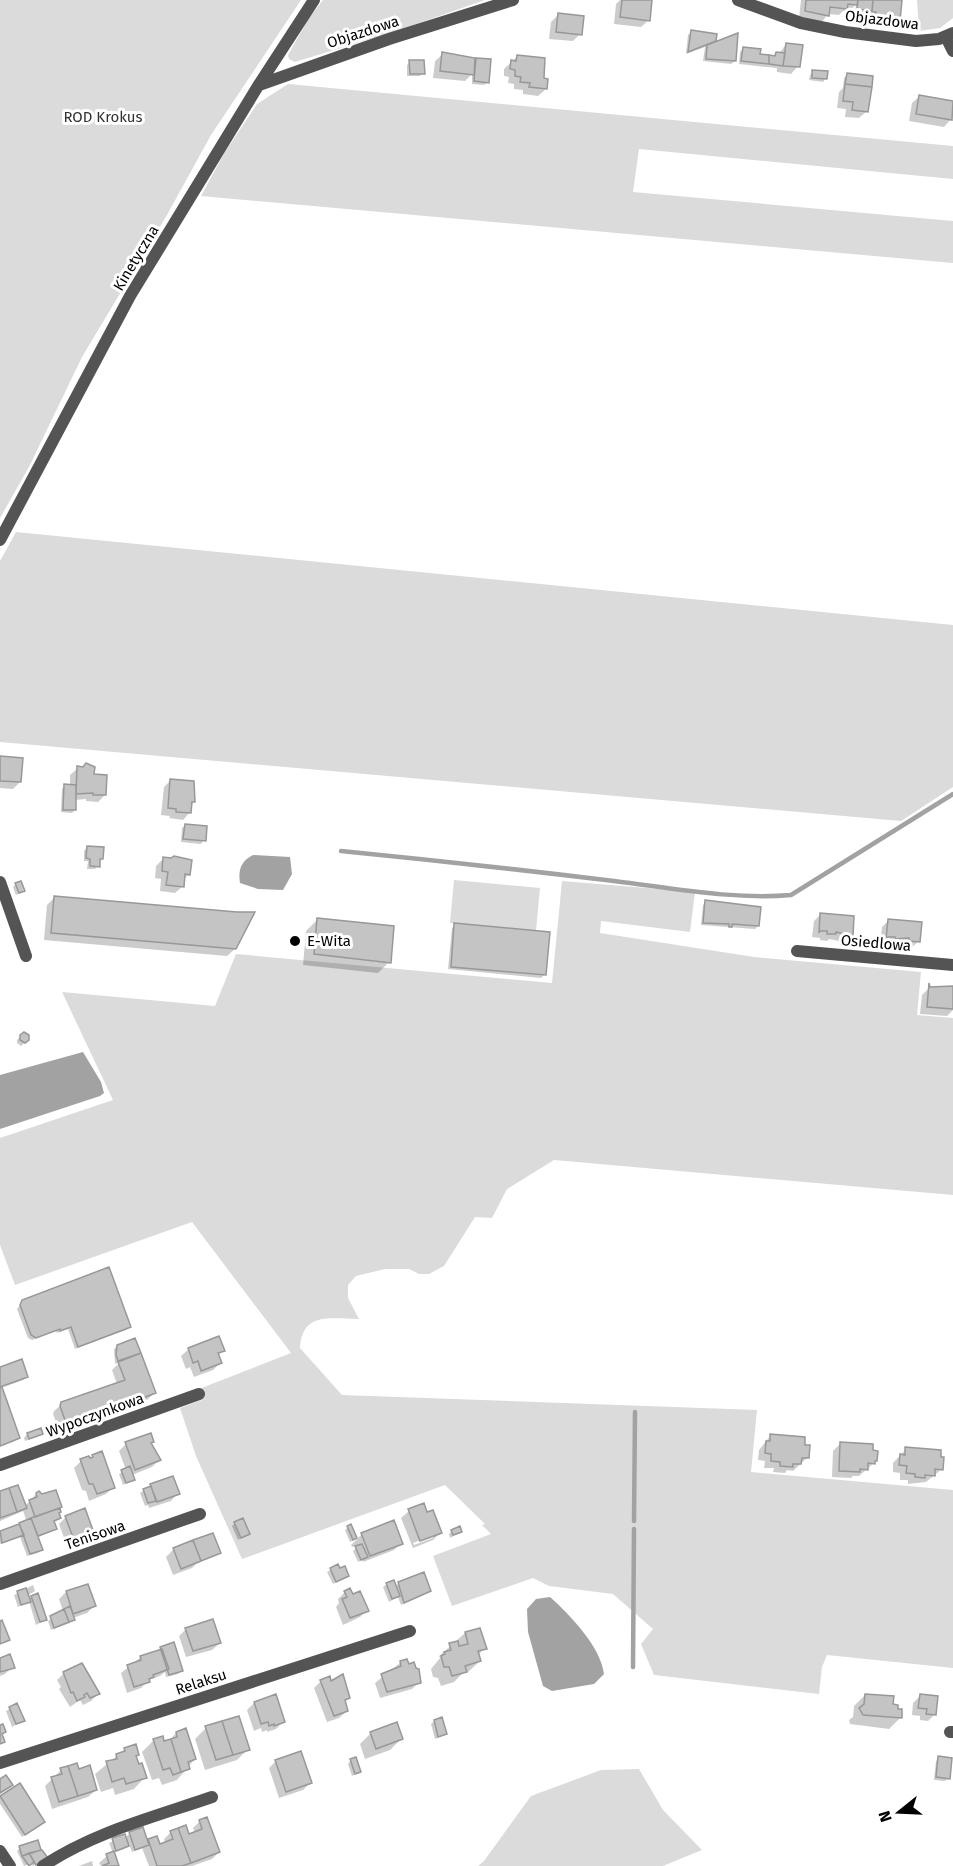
<svg xmlns="http://www.w3.org/2000/svg" width="953" height="1866" viewBox="0 0 953 1866" font-family="'Fira Sans',sans-serif">
	<rect width="100%" height="100%" fill="#fff"/>
	<path fill="#dbdbdb" d="M0,0h301l-90,135 -44,80 -85,142 -53,110 -29,51z
		M323,0h162l-83,29 -107,33 -6,-3 -1,-4 21,-37z
		M917,0h36v18l-13,10 -21,3z
		M288,84l665,62v33l-314,-30 -6,43 320,29v42l-752,-67 24,-44 32,-48z
		M16,532l937,93v162l-52,34 -901,-79v-181z
		M454,880l86,8 -4,43 -86,-8z
		M562,881l133,11 -5,40 -89,-11 -1,12 154,24 167,15 -4,43 36,3v177l-399,-35 -47,29 -15,29 -17,-1 -31,49 -15,8h-10l-10,-5h-24l-29,7 -8,9v13l11,21c-28,0 -57,-8 -59,29l42,47 415,15 -6,62 202,18v178l-126,-13 -5,12 -3,27 -165,-19 -13,-31 12,-15 -40,-35 -64,-8 -16,-8 -81,28 -19,-50 58,-22 -9,-9 3,-1 -40,-39 -203,74 -46,-103 -16,-48 22,-8 -3,-11 92,-36 -99,-131 -177,63 -15,-40v-107l113,-38 -51,-108 153,14 21,-52 316,29z
		M639,1769l24,41 39,40 -39,16h-185l6,-5 47,-65 70,-26z"/>
	<path fill="#a2a2a2" d="M253,855l37,2 2,17 -9,16 -25,-1 -18,-6c-2,-13 1,-22 13,-28z
		M83,1052l18,30 3,11 -4,3 -100,33v-54z
		M550,1597c20,18 51,50 54,77l-10,10 -42,7 -9,-5 -15,-54 -1,-23 9,-10z"/>
	<path fill="#0003" fill-rule="evenodd" d="M620,0h26l3,20 -8,7 -27,-3 2,-20z
		M801,0h95l2,20 -7,7 -23,-2 1,-6 -3,-1v-5l-11,-1 1,-8 -7,8 -6,-1 -4,4 -11,-1 -7,9 -22,-5z
		M559,14l21,20 -7,7 -24,-2 2,-17z
		M691,32l25,3 -2,9 21,17 -4,3 -28,-3 2,-14 -19,7 2,-19z
		M786,44l12,22 -7,8 -14,-2v-4l-38,-4 1,-12 3,-3 15,7 15,1 6,-3z
		M443,54l30,9 3,-3 12,22 -4,3 -12,-1v-10l-7,7 -32,-3 2,-17z
		M517,57l25,22 4,10 -8,7 -15,-2v-4l-9,-1v-5l-6,-1 1,-6 -5,-1v-7z
		M410,62l13,11 -3,3h-13v-11z
		M813,72l13,6 -3,4 -14,-2 1,-5z
		M847,75l20,36 -8,7 -14,-1 1,-8 -9,-1 2,-16 4,-4 1,-10z
		M920,96l33,6 -2,17 -7,8 -35,-6 3,-18z
		M0,758l20,24 -7,7 -13,-1z
		M78,768l15,8 12,19 -7,7 -12,-1v-2l-11,1v10l-3,3 -11,-1 1,-23 3,-3h5v-11z
		M171,780l23,21 -3,3 -1,8 -7,8 -14,-2 1,-2 -9,-1 3,-28z
		M185,825l19,15 -3,4 -20,-2 1,-14z
		M87,847l15,11 -7,11h-8l1,-8h-4v-10z
		M163,859l26,15 -6,6v6l-8,7 -15,-2 1,-12 -6,-1 1,-12z
		M16,884l7,7 -7,4 -3,-8z
		M55,897l198,16 -18,36 -8,7 -183,-16 3,-35z
		M706,902l52,24 -3,3 -54,-4 2,-20z
		M821,914l30,21 -7,7 -15,-3 -2,2 -7,-1v-2l-8,-1 2,-16z
		M317,920l72,42 -11,11 -75,-8 3,-34z
		M889,920l30,21 -8,7h-8v-3l-15,1v-2l-8,-1 2,-16z
		M455,925l89,50 -3,3 -93,-9 4,-41z
		M929,988h24v22l-6,6 -27,-2 2,-19z
		M21,1036l7,4 -7,6 -4,-3v-3z
		M23,1301l107,26 -4,3 -51,19 -7,-20 -11,4 -1,-2 -24,9 -4,-2 -11,-29z
		M134,1340l20,53 -7,7 -87,32 -7,-18 1,-3 8,-7 55,-20 -5,-14 8,-8 -5,2 -1,-15 3,-3z
		M189,1349l34,1 -5,6 2,7 -7,7 -19,7 -4,-10 -4,2 -5,-13z
		M0,1368l27,9 -4,3 -22,8 17,50 -3,3 -15,6z
		M40,1430l1,3 -3,3 -13,5 -1,-3 3,-4z
		M771,1435l32,11 5,11 -15,14 -6,-1 -2,3 -12,-1 1,-4h-10l1,-7 -7,-1 1,-10z
		M841,1443l33,19v1l-15,13h-6l-2,2 -19,-1 1,-26z
		M126,1444h24l9,16 -7,7 -20,8 1,4 -10,6 -4,-11 7,-4 -7,-19z
		M906,1449l36,20 -16,13 -18,2v-4h-8v-7l-7,-1v-9z
		M93,1456l20,31 -7,7 -17,7 -3,-10 -4,-1 -8,-22 7,-7 8,-1z
		M151,1486l27,7 -7,8 -22,7 -1,-3 -3,1 -5,-13z
		M0,1493l25,13 12,-13 24,14 -4,7 2,4 -6,4 2,7 -18,9 4,11 -3,4 -11,3 -7,-19 -20,7v-12l27,-10 -4,-11 -23,10z
		M423,1505l3,9 14,19 -7,7 -20,8 -12,-30 8,-7zM433,1535v3l-19,7 -1,-2z
		M66,1517l27,15 -8,7 -18,7 -8,-22z
		M235,1523l13,11 -10,6 -6,-14z
		M350,1526l6,13 -6,3 -5,-12z
		M452,1531l9,1 -11,6 -1,-4z
		M212,1534l7,19 -23,11 -4,4 -19,7 -7,-18 7,-7z
		M362,1534l39,9 -7,7 -31,12 -1,-2 -4,2 -5,-11 6,-6 -7,2 -1,-2z
		M338,1566l10,10 -15,8 -6,-12z
		M399,1583l31,8 -29,14 -3,-8 -9,5 -6,-15 4,-3 8,3z
		M33,1585l2,6 -8,5 1,4 3,-3 14,23 -9,5 -7,-24 -11,6 -4,-12z
		M66,1592l28,14 -7,7 -14,5 -3,5 -19,7 -3,-9 15,-10 -4,-12z
		M345,1592l7,4 15,14 -7,7 -17,8 -7,-18 3,-4 -1,-4z
		M186,1629l34,14 -8,7 -26,7 -7,-21z
		M465,1633l20,15 -7,7 2,6 -12,11 -6,2 -8,8 -13,4 -3,-8 -5,-1 -2,-8 9,-11 -1,-2z
		M162,1648l19,22 -3,4 -12,3 -1,-5 -5,4 -11,4 -8,8 -14,5 -6,-20 20,-16 18,-6z
		M0,1659l13,7 -8,8 -5,2z
		M406,1661l13,21 -7,7 -32,9 -5,-15 25,-20z
		M64,1673l34,21 -7,7 -8,4 -3,-5 -10,7 -11,-18 2,-2 -4,-7z
		M321,1681l9,2 18,15 -4,5 3,8 -8,7 -12,4 -13,-34z
		M865,1695l26,10 9,13 -11,11 -39,-5 -1,-4 4,-3 1,-11z
		M920,1696l15,18 -7,7 -8,-1v-4l-8,-1 1,-12z
		M254,1703l29,19 -7,7 -9,3v-2l-5,2 -1,-4 -7,3 -7,-21z
		M17,1705l6,16 -11,6 -6,-16z
		M434,1721l11,13 -10,5 -4,-15z
		M206,1728l42,21 -11,11 -32,10 -10,-31z
		M176,1733l19,26 -18,21 -15,5 -3,-7 -7,2 -10,-28 11,-11 9,-3 1,5 5,-1z
		M371,1733l30,6 -11,11 -25,9 -5,-15z
		M125,1749l13,6 -3,2 10,20 -11,12 -19,6 -2,-7 -12,4 -6,-18z
		M939,1758l10,20 -4,3 -11,-1 2,-19z
		M351,1760l8,12 -7,4 -4,-12z
		M276,1761l34,22 -7,7 -24,8 -10,-30z
		M61,1770l35,20 -8,7 -36,12 -7,-23z
		M19,1785l21,40 -18,12 -22,-33v-6z
		M200,1821l19,31 -7,7 -20,7h-43l-7,-18 -10,4 -3,-8 -5,5 -11,4 -4,-10 15,-7 1,2 5,-5 17,9 2,-2 10,6 6,-2 -1,-5 7,-7 17,4 7,-3 -2,-5z
		M20,1848l20,2 6,8 -13,8 -2,-2 -7,2 -7,-15z
		M107,1856l12,10h-18l-2,-3z
		M92,1861l1,5h-14z"/>
	<g fill="none" stroke-linecap="round" stroke-linejoin="round">
		<path stroke="#a2a2a2" stroke-width="4.5" d="M341,851c91,9 182,19 273,30 58,7 119,19 177,14l162,-101
			M634,1521l1,-109
			M633,1667l1,-138"/>
	</g>
	<path fill="#c4c4c4" stroke="#989898" stroke-width="1.5" d="M622,0h30l-2,21 -30,-4z
		M806,0h52l-1,5 -9,-1 -1,5 -17,-2 -1,9 -24,-5z
		M858,0h15l-1,11 -15,-2z
		M873,0h29l-2,21 -25,-3 1,-6h-4z
		M558,13l26,3 -2,19 -26,-3z
		M691,30l26,4 -1,7 -28,11z
		M738,33l-2,28 -30,-2 1,-14z
		M786,43l17,2 -3,22 -17,-1z
		M743,47l18,2 -1,5 9,1v9l-28,-3z
		M442,52l33,6 -1,17 -34,-4z
		M776,52l9,1 -2,13 -14,-2v-9l6,1z
		M517,55l28,3 -1,20 4,1 -1,10 -18,-2 1,-4 -10,-1 1,-5 -6,-1v-6l-5,-1 1,-9 5,1z
		M476,58l15,1 -2,24 -15,-2z
		M409,60h15l1,14h-15z
		M812,70l16,1 -1,8 -15,-1z
		M847,73l26,3 -1,11 -27,-3z
		M845,84l27,3 -4,25 -16,-2 1,-8 -10,-1z
		M919,95l34,6 -1,19 -36,-6z
		M0,756l23,2 -2,24 -21,-1z
		M86,763l9,4 -1,7 13,1 -1,20h-13v-2l-17,1 1,-28 6,1z
		M170,779l24,2 1,21h-3l-1,11 -15,-1v-3l-8,-1z
		M64,784l12,1v25h-13z
		M185,824l22,2 -1,15 -23,-2z
		M87,846l17,1 -1,12h-3v8l-10,-1v-7l-4,-1z
		M174,856l18,4 -2,15 -5,-1 -1,13 -18,-2 2,-13 -6,-1 1,-14 8,1z
		M21,881l4,10 -6,2 -4,-10z
		M54,896l183,16h18l-19,37 -185,-16z
		M705,900l56,7 -2,19 -27,-2v3h-3v-3l-26,-1z
		M820,913l34,3 -1,20 -17,-4v2h-9v-3h-7l-1,2z
		M317,918l77,8 -3,37 -77,-9z
		M888,919l34,3 -2,20 -11,-1v-3l-14,1v-2h-7l-2,2z
		M454,923l96,9 -4,43 -95,-8z
		M929,983l1,4 23,-1v23l-26,-2z
		M24,1032l5,3v5l-4,3 -5,-3v-5z
		M109,1267l22,60 -53,20 -7,-20 -11,4v-2l-24,9 -5,-3 -11,-30 2,-5z
		M219,1336l6,15 -7,2 4,10 -21,8 -3,-10 -5,2 -5,-15z
		M135,1338l6,15 -23,8 -2,-6 1,-10z
		M141,1353l15,40 -89,33 -7,-20 1,-4 64,-22 -7,-18z
		M22,1359l6,18 -28,10v-20z
		M0,1387h2l18,51 -20,8z
		M41,1428l2,6 -14,5 -2,-6z
		M151,1433l3,9 -3,1 10,17 -26,10 -10,-28z
		M770,1434l35,3v8h5l-1,13h-7l-1,6h-8v3l-13,-1v-4l-9,-1v-7l-6,-1 1,-12h4z
		M840,1442l33,2v6l5,1 -1,10h-2v3l-7,-1v7l-8,-1v3l-21,-1z
		M905,1447l36,3v7h3l-1,13 -8,-1v7l-10,-1v3l-10,-1v-3l-9,-1 1,-7 -8,-1 1,-11 5,1z
		M102,1451l13,37 -18,6 -4,-10h-4l-9,-25 9,-3 1,2 3,-1 -1,-2z
		M130,1466l5,14 -9,3 -5,-13z
		M173,1476l7,18 -23,8 -7,-18z
		M18,1485l9,23 -10,4 -8,-24z
		M151,1486l5,15 -8,2 -5,-14z
		M9,1488l8,24 -17,6v-27z
		M56,1490l6,17 -27,10 -6,-17 8,-3 -1,-4 3,-2 3,3z
		M424,1503l3,9 6,-2 9,23 -22,8 -12,-32z
		M60,1508l1,4 -2,1 2,5 -7,3 3,8 -19,7 -7,-18z
		M85,1508l9,25 -20,7 -9,-24z
		M31,1518l12,32 -13,4 -11,-31z
		M243,1518l7,16 -9,4 -7,-16z
		M394,1520l9,24 -33,12 -9,-23z
		M19,1524l5,11 -22,8 -2,-12z
		M351,1524l6,14 -4,2 -6,-14z
		M460,1526l2,6 -9,3 -2,-5z
		M213,1533l8,20 -20,8 -8,-21z
		M193,1540l8,21 -20,8 -8,-21z
		M362,1544l6,13 -7,3 -6,-14z
		M338,1564l2,4 5,-2 4,10 -13,6 -6,-14z
		M424,1572l7,19 -27,12 -6,-21z
		M394,1580l6,16 -8,3 -6,-16z
		M88,1584l8,22 -23,8 -7,-23z
		M26,1588l5,14 -10,3 -4,-14z
		M350,1588l3,6 7,-3 9,20 -19,7 -8,-19 5,-2 -3,-6z
		M38,1593l9,27 -7,2 -9,-26z
		M70,1606l5,14 -6,2 -5,-13z
		M64,1609l5,13 -15,6 -4,-12z
		M213,1619l8,24 -28,8 -8,-23z
		M2,1620l8,20 -10,4v-23z
		M480,1628l7,21 -9,2 3,10 -16,5 2,6 -15,4 -3,-9h-5l-3,-11 4,-2 -1,-2 7,-2 -2,-7 9,-2 1,5 9,-2 -3,-12z
		M174,1642l9,29 -14,4 -9,-28z
		M162,1649l7,20 -16,6 1,2 -5,2 1,3 -16,5 -7,-22 14,-5 -1,-4z
		M10,1654l5,14 -15,4v-14z
		M407,1659l2,5 5,-2 2,6 3,1 2,14 -34,9 -6,-18 20,-8 -1,-5z
		M82,1663l18,31 -10,4 -3,-5 -3,2 1,2 -8,4 -4,-9 -2,1 -8,-21z
		M343,1674l7,24 -5,2 3,11 -14,5 -14,-36 10,-4 1,5z
		M276,1694l9,28 -11,4v-2l-5,2 -1,-4 -7,2 -7,-22z
		M865,1694l29,2 -1,8 5,1v4h4v9l-39,-3 -4,-7 5,-4z
		M920,1694l18,2 -2,19 -10,-1 1,-5 -9,-1z
		M17,1703l8,18 -9,3 -7,-17z
		M239,1716l11,34 -17,5 -11,-34z
		M442,1717l5,17 -9,3 -4,-17z
		M222,1721l11,34 -17,5 -11,-34z
		M397,1722l6,17 -27,10 -6,-17z
		M3,1724l3,8 -4,2 3,8 -5,2v-19z
		M186,1728l10,31 -8,3 2,7 -9,3 -10,-33 6,-2 -1,-5z
		M163,1736l1,5 7,-2 10,33 -8,3 -3,-7 -7,2 -10,-31z
		M136,1744l3,11 -3,1 3,8 3,-1 5,15 -21,6 -2,-6 -12,4 -6,-21 11,-2 -1,-5 9,-3 -1,-3z
		M301,1751l11,32 -26,9 -11,-32z
		M938,1756l14,2 -2,21 -14,-2z
		M356,1757l5,15 -6,2 -5,-15z
		M77,1763l2,6 11,-4 7,25 -19,6 -10,-30z
		M68,1766l10,30 -19,6 -8,-25 11,-3 -2,-6z
		M6,1775l7,10 -13,8v-14z
		M20,1783l25,39 -20,13 -25,-39z
		M207,1817l13,35 -29,11 -13,-35 8,-3 3,9 13,-5 -3,-9z
		M143,1827l6,18 -14,5 -6,-18z
		M178,1828l13,35 -9,3h-25l-9,-27 9,-3 3,8 13,-5 -3,-8z
		M125,1834l4,12 -13,5 -4,-13z
		M38,1840l3,10 -19,6 -3,-10z
		M42,1850l6,8 -12,7 -7,-12z
		M114,1851l5,15h-17l7,-3 -3,-9z
		M29,1853l5,9 -5,4 -7,-10z"/>
	<g fill="none" stroke-linecap="round" stroke-linejoin="round">
		<path stroke="#545454" stroke-width="12" d="M738,0l63,23 44,9 71,9 23,-2 14,-6
			M946,37l7,14
			M259,85l130,-46 124,-39
			M0,540l130,-244 128,-210 56,-86
			M0,882l26,74
			M797,951l156,14
			M0,1465l199,-71
			M0,1584l200,-70
			M950,1732h3
			M0,1763l410,-132
			M0,1851l10,15
			M43,1866c51,-34 111,-49 169,-69"/>
	</g>
	<circle fill="#000" stroke="#fff" stroke-width="2" cx="295" cy="941" r="6"/>
	<g text-anchor="middle" stroke-width="6" stroke-linejoin="round" paint-order="stroke">
		<g font-size="15" fill="#000" stroke="#fff">
			<text transform="translate(882 20) rotate(7)" y="5">Objazdowa</text>
			<text transform="translate(363 32) rotate(-18)" y="5">Objazdowa</text>
			<text transform="translate(136 258) rotate(-59)" y="5">Kinetyczna</text>
			<text transform="translate(876 943) rotate(5)" y="5">Osiedlowa</text>
			<text transform="translate(95 1415) rotate(-20)" y="5">Wypoczynkowa</text>
			<text transform="translate(95 1535) rotate(-19)" y="5">Tenisowa</text>
			<text transform="translate(201 1682) rotate(-18)" y="5">Relaksu</text>
		</g>
		<g font-size="15" fill="#323232" stroke="#fff">
			<text x="103" y="122">ROD Krokus</text>
		</g>
		<g font-size="15" fill="#000" stroke="#fff" text-anchor="start">
			<text x="307" y="946">E-Wita</text>
		</g>
	</g>
	<g transform="translate(899 1812) rotate(252)" stroke="#ffffff" stroke-width="4.5" paint-order="stroke">
	<path d="M0-4.5L10 22L0 15L-10 22Z" fill="#000000"/>
	<text y="-9" font-size="16" font-weight="bold" text-anchor="middle" fill="#000000">N</text>
	</g>
</svg>
